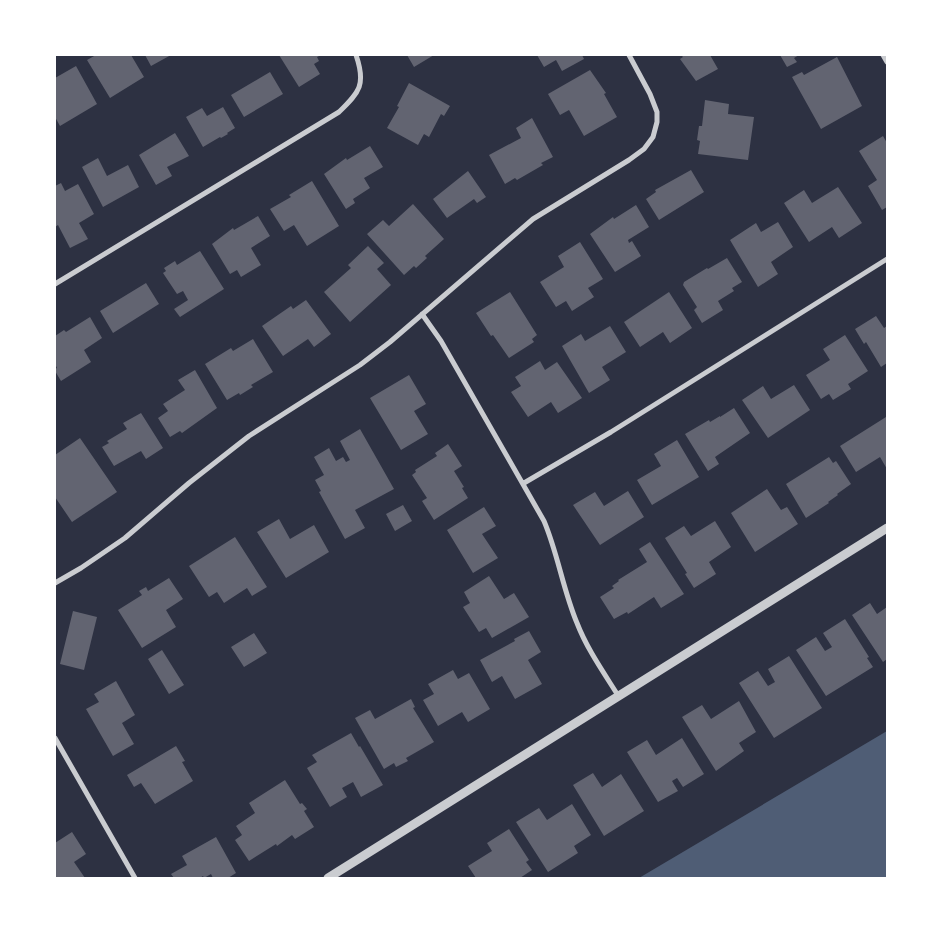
<svg xmlns="http://www.w3.org/2000/svg" width="942" height="933" viewBox="0 0 942 933" font-family="Georgia,serif">
	<rect width="100%" height="100%" fill="#2d3142"/>
	<path fill="#4f5d75" d="M887,731v147h-248z"/>
	<path fill="#626471" d="M96,55h35l13,22 -34,21 -23,-38z
		M145,55h26l-20,11z
		M279,55h42l-4,2 2,4 -5,3 6,10 -21,13z
		M407,55h27l-20,12z
		M537,55h45l2,4 -22,12 -6,-11 -12,7z
		M681,55h29l8,14 -22,12 -16,-22 3,-2z
		M780,55h19l-5,3 3,4 -10,5z
		M837,57l25,49 -41,23 -29,-52 10,-5 2,3z
		M76,66l21,38 -37,22 -5,-9v-39z
		M590,70l16,23 -2,1 13,23 -33,19 -15,-26 -9,5 -12,-21z
		M270,72l13,22 -39,23 -13,-22z
		M409,83l41,23 -6,10 -3,-2 -12,23 -5,-3 -6,11 -31,-17 12,-21 -2,-1z
		M705,100l24,4 -1,10 26,3 -6,43 -50,-6 2,-13 -3,-1 2,-14h3z
		M223,107l12,21 -8,5 1,1 -7,4 -1,-1 -17,10 -17,-30 16,-9 5,8z
		M532,118l21,39 -12,6 2,2 -26,15 -2,-2 -10,6 -16,-29 32,-17 -5,-10z
		M175,133l14,23 -22,11 5,9 -16,9 -17,-30z
		M883,136l4,7v64l-5,3 -14,-24 9,-6 -18,-29z
		M370,146l13,21 -19,11 6,10 -17,11 2,4 -9,6 -22,-35 22,-16 1,2z
		M98,158l9,18 21,-11 11,22 -36,20 -21,-40z
		M691,170l13,22 -45,28 -13,-21 10,-7 -1,-2z
		M468,171l18,26 -9,6 -3,-4 -27,19 -14,-19z
		M312,181l27,45 -32,20 -13,-21 -10,6 -14,-22 21,-12 -2,-2z
		M61,183l4,8 13,-7 16,30 -15,9 9,16 -18,9 -12,-23 -3,2v-41z
		M838,187l24,36 -23,15 -7,-11 -23,15 -25,-39 20,-13 8,13z
		M413,204l31,35 -19,17 2,2 -11,10 -2,-2 -10,9 -37,-41 16,-14 6,6z
		M636,205l13,22 -21,13 1,3 3,-2 9,15 -26,16 -25,-38 23,-17 1,2z
		M258,216l12,20 -19,12 10,17 -20,12 -4,-7 -7,4 -18,-30 21,-16 1,2z
		M778,222l15,25 -22,15 7,12 -20,13 -28,-47 26,-17 5,9z
		M580,242l23,37 -15,9 6,9 -22,14 -6,-10 -10,6 -16,-25 24,-15 -6,-11z
		M368,246l16,17 -7,6 14,16 -41,37 -26,-30 27,-24 -3,-3z
		M200,251l24,38 -44,28 -6,-8 14,-9 -5,-9 -6,3 -14,-21 3,-2 -2,-3 11,-7 2,4z
		M727,258l15,24 -10,6 2,3 -16,10 5,9 -21,13 -8,-13 3,-3 -14,-22 1,-3 23,-14 1,1z
		M146,283l13,21 -46,29 -13,-22z
		M510,292l27,43 -5,4 2,3 -25,16 -16,-23 -2,1 -15,-23z
		M669,292l23,36 -22,15 -7,-11 -23,15 -16,-25z
		M306,300l25,34 -17,13 -6,-8 -25,17 -21,-30 29,-20 2,3z
		M876,316l8,12 3,-2v37l-6,4 -15,-25 -2,2 -9,-15z
		M90,317l12,21 -18,12 7,12 -30,19 -6,-10v-2l2,-1 -2,-4v-28l9,-6 2,2z
		M610,326l16,26 -24,15 8,13 -21,13 -27,-47 19,-12 4,7z
		M845,335l23,36 -20,13 3,5 -18,11 -4,-6 -8,5 -15,-24 24,-15 -7,-11z
		M253,339l20,33 -22,13 2,2 -13,8 -1,-2 -12,7 -22,-36 26,-16 2,3z
		M540,361l5,9 12,-8 25,36 -24,15 -7,-11 -23,15 -17,-25 10,-6 -6,-9z
		M195,370l22,38 -35,25 -2,-2 -10,6 -12,-19 10,-7 -5,-7 22,-14 -7,-10z
		M409,375l17,29 -12,7 14,23 -27,16 -31,-52z
		M794,385l16,25 -42,28 -26,-38 21,-14 8,13z
		M734,408l16,25 -35,24 4,7 -11,7 -23,-37 24,-14 1,2 10,-6v1z
		M141,413l22,35 -17,11 -5,-8 -27,15 -12,-19 7,-4 -2,-2 20,-12 -4,-6z
		M886,417l1,2v50l-7,-12 -24,15 -16,-26z
		M360,429l34,60 -39,21 10,18 -20,11 -26,-47 2,-1 -6,-11 9,-5 -10,-18 15,-9 7,13 7,-4 3,5 4,-2 -10,-19z
		M80,438l37,54 -45,30 -17,-25v-42z
		M677,440l22,37 -47,28 -15,-25 24,-14 -7,-12z
		M448,444l14,22 -8,5 10,16 -2,1 6,10 -34,22 -12,-19 5,-3 -15,-23 4,-3 -1,-2 22,-14 -2,-3z
		M829,457l4,6 3,-2 15,23 -14,10 1,1 -10,7 1,1 -23,15 -20,-34z
		M767,489l14,21 6,-3 11,17 -43,28 -24,-39z
		M628,491l16,26 -44,28 -27,-40 22,-13 9,14z
		M403,505l9,16 -17,10 -9,-17z
		M484,507l12,19 -14,8 16,24 -25,15 -26,-43z
		M279,519l11,20 24,-14 15,27 -43,26 -29,-46z
		M715,521l16,26 -22,15 7,12 -22,14 -9,-14 2,-1 -22,-35 19,-12 7,10z
		M235,537l32,50 -15,9 -5,-8 -23,15 -7,-11 -8,5 -20,-31z
		M650,542l34,52 -23,14 -7,-11 -26,17 -1,-2 -13,7 -14,-22 14,-9 -2,-2 7,-5 -1,-1 29,-18 -8,-13z
		M489,576l15,23 10,-6 15,24 -37,21 -6,-10 -7,4 -16,-25 7,-4 -6,-11z
		M169,578l14,21 -17,11 10,17 -34,21 -24,-38 24,-15 -3,-4 7,-4 2,4z
		M870,603l7,11 10,-7v52l-4,3 -31,-47z
		M73,611l24,6 -13,53 -24,-6z
		M845,619l24,38 -2,1 6,9 -47,29 -30,-46 20,-13 9,14 7,-4 -9,-14z
		M529,631l12,21 -13,8 14,24 -27,15 -13,-23 -10,6 -12,-22 35,-19 -1,-2z
		M254,633l13,20 -23,14 -13,-20z
		M162,650l22,35 -15,9 -21,-35z
		M789,656l33,52 -48,30 -35,-55 19,-12 10,15 7,-4 -7,-13z
		M453,670l5,9 11,-6 21,36 -22,13 -6,-10 -24,14 -15,-26 11,-6 -6,-10z
		M116,681l19,34 -13,8 12,21 -21,12 -27,-47 13,-7 -5,-8z
		M411,699l4,8 -2,1 21,34 -28,16 2,3 -12,6 -2,-4 -10,6 -29,-51 15,-8 5,9z
		M739,701l17,31 -17,11 5,8 -28,20 -34,-54 20,-12 9,14z
		M351,733l8,14 1,-1 23,39 -22,12 -8,-15 -11,6 5,9 -17,10 -23,-39 10,-6 -5,-7z
		M682,738l22,36 -21,13 -6,-9 -5,3 6,10 -20,11 -31,-50 20,-12 9,15z
		M176,746l9,15 -3,1 11,19 -38,23 -14,-21 -7,4 -7,-12z
		M593,773l9,14 19,-13 23,37 -40,25 -31,-51z
		M285,780l15,24 2,-1 5,6 -3,2 10,16 -19,12 -3,-4 -15,11 -1,-2 -27,17 -14,-21 7,-5 -6,-9 19,-13 -6,-10z
		M572,804l19,31 -17,11 4,7 -30,19 -32,-50 23,-14 8,12z
		M509,829l20,31 -3,2 6,8 -12,8h-44l-8,-12 24,-15 -5,-8z
		M72,832l14,22 -12,8 11,16h-30v-35z
		M216,837l20,36 -8,5h-15l-2,-4 -7,4 -1,-2 -3,2h-26l-3,-4 16,-9 -5,-9z"/>
	<g fill="none" stroke-linecap="round" stroke-linejoin="round">
		<path stroke="#caccd0" stroke-width="5" d="M883,55l4,7
			M55,284l284,-172c21,-20 27,-28 17,-57
			M422,314l19,27 103,180c14,33 19,69 33,102 10,26 27,50 42,74
			M524,483l87,-51 276,-173
			M55,583l26,-15 44,-30 64,-55 60,-47 111,-71 30,-23 143,-123 96,-59 15,-11 9,-12 4,-15v-10l-7,-18 -21,-39
			M55,738l80,140"/>
		<path stroke="#caccd0" stroke-width="9" d="M328,878l559,-350"/>
	</g>
	<rect width="942" height="933" fill="none" stroke="#ffffff" stroke-width="112"/>
</svg>
